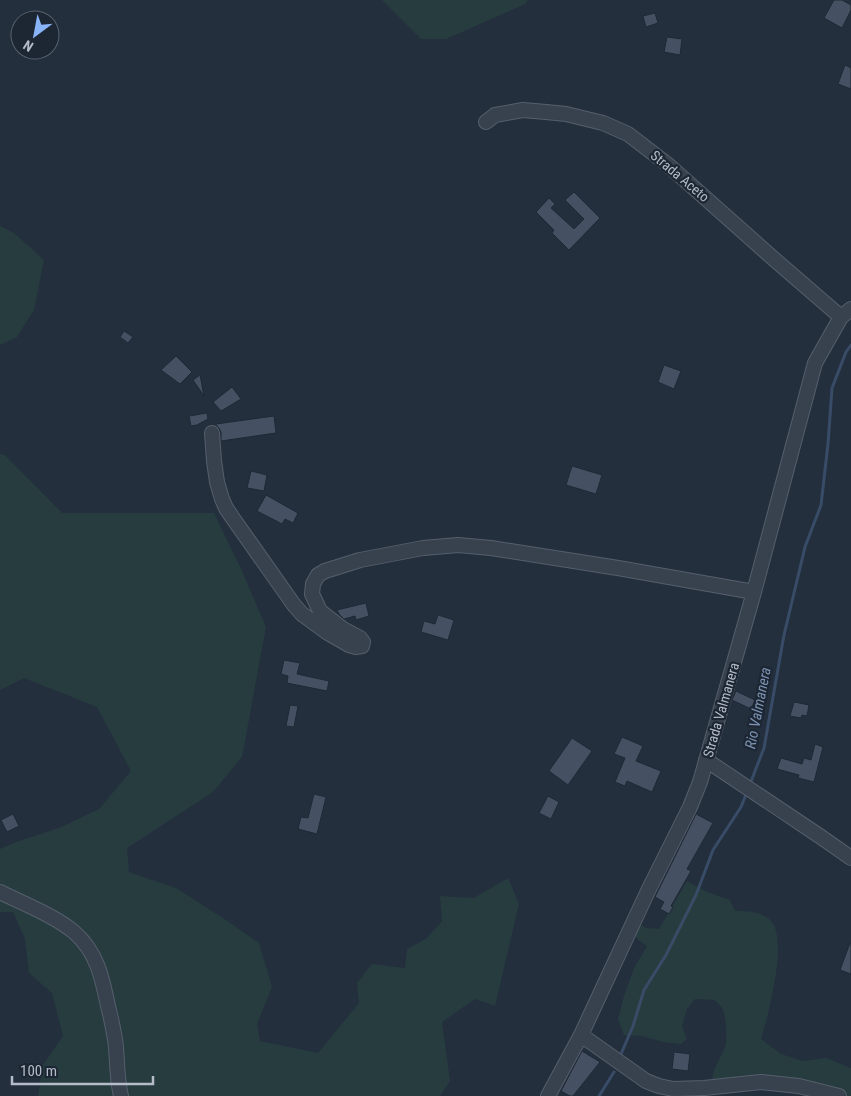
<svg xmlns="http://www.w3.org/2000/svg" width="851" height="1096" viewBox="0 0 851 1096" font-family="'Roboto Condensed',sans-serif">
	<rect width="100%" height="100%" fill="#242f3e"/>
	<path fill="#263c3f" d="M382,0h146l-3,4 -79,35h-25z
		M0,226l14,7 30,27 -10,50 -17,27 -17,8z
		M0,454l5,1 57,58h152l28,58 24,56 -24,130 -29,35 -86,56 2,24 47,16 50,32 33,23 13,44 -15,37 3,17 58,12 41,-50 -2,-20 15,-19 33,4 2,-19 19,-10 16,-18 -2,-25 34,2 34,-20 11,26 -24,102 -20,-7 -33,23 8,59 -10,15h-402l5,-31 20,-29 -11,-43 -23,-20 -4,-34 -12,-27h-13v-63l16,-7 43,-14 40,-19 32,-38 -34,-64 -73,-29 -24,12z
		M687,881l20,11 23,8 5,11c13,0 23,0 34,8 21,16 -1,97 -8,120l20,15 21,7 24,-3 25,10v28h-12l-40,-10 -86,1c-3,-17 7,-26 12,-40 3,-7 1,-33 -3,-39 -2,-3 -5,-6 -8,-8l-19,-1 -8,10 -5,17 5,13 -6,5 -18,-2 -21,-6 -18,-1 -6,-16 6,-23 10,-28 13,-22c-7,-5 -12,-7 -14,-15l4,-9 9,6 13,1z"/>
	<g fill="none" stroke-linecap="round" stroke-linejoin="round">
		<path stroke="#394c67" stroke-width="3" d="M750,784l14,-36 20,-113 21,-88 16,-42 7,-61 4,-56 14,-36 5,-7
			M621,1054l12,-28 11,-36 22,-35 30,-60 17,-45 28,-43 6,-15
			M599,1096l15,-24"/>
	</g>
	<path fill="#455162" stroke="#1f2835" d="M834,0h8l9,5v5l-9,18 -18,-10z
		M655,13l3,10 -12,4 -3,-11z
		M667,37l15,2 -2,16 -16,-3z
		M845,65l6,3v21l-13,-5z
		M574,192l26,26 -31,32 -17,-17 2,-3 -18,-18 13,-14 6,6 -4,4 23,21 10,-10 -19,-19z
		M124,331l9,6 -5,6 -8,-6z
		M176,356l16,16 -12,12 -19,-14z
		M664,365l17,6 -7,18 -16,-7z
		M200,375l4,21 -11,-16z
		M232,387l9,12 -20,12 -8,-9z
		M207,413l1,6 -11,6 -6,1 -2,-10z
		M274,416l2,17 -55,8v-9l-2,-4 -3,-3v-1z
		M572,466l30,9 -6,19 -30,-9z
		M251,471l16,4 -3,16 -17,-3z
		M266,495l32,18 -5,10 -8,-4 -3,5 -25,-13z
		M366,603l3,13 -13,4 -1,-4 -11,3 -5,-5 -2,-4z
		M438,615l16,5 -6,20 -27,-8 3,-11 11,3z
		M284,660l16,3 -3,11 32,7 -2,10 -40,-8 1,-7 -7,-2z
		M736,691l19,9 -4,9 -19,-9z
		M794,702l15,3 -2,11 -5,-1 -1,3 -11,-2z
		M290,705l8,1 -4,21 -8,-1z
		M622,737l21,9 -7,15 25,10 -9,21 -25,-11 -2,5 -10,-4 10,-24 -11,-4z
		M572,738l20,13 -24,34 -19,-14z
		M815,744l8,3 -9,35 -16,-4 1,-3 -22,-6 4,-11 21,6 2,-6 7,2z
		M314,794l12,3 -9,37 -19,-5 3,-12 7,1z
		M548,796l11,6 -8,17 -12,-6z
		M13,814l6,12 -12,6 -6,-12z
		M696,814l17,9 -26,46 4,2 -20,35 2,1 -4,7 -9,-5 4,-7 -9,-5z
		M850,943h1v31l-11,-4z
		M582,1051l18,11 -27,34h-3l-9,-5z
		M674,1052l16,2 -2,17 -16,-2z"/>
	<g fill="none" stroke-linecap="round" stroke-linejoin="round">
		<defs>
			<path id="minor" d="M486,122l9,-7 28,-5 23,2 20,2 37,9 25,11 39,30 108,96 66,57
				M212,433l2,28 3,21 5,17 4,9 6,9 62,88 8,9 26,19 21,12 7,2 6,-1 1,-4 -3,-4 -17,-9 -23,-18 -8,-17 1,-10 5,-9 7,-4 35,-11 63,-12 35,-3 33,3 127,20 136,24
				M706,760l115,77 30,21
				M0,892c22,11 55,24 74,40 23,20 28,45 34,74 3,11 5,22 7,33 3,20 1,37 6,57
				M581,1035l65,46 13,5 14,3 31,-1 57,-6 38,4 40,10
				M548,1096l33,-61 67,-144 42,-84 10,-25 54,-190 61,-229 26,-46 10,-8"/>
		</defs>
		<use href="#minor" stroke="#565f6c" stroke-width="16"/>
		<use href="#minor" stroke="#38414e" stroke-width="14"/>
	</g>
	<g text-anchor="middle" stroke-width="4.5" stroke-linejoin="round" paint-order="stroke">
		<g font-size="14" fill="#b4bcc9" stroke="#1d2633">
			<text transform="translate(680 176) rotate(40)" y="5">Strada Aceto</text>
			<text transform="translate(721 710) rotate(-74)" y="5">Strada Valmanera</text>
		</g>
		<g font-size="15" font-style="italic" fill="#7c92b1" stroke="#1d2633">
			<text transform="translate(758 708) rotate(-79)" y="5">Rio Valmanera</text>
		</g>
	</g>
	<g transform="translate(35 35) rotate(212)"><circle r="24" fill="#1d2633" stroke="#59626f"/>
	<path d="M0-4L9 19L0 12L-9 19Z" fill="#8ab4f8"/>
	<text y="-8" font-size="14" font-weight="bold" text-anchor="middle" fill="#b4bcc9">N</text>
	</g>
	<path d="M12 1076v8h141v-8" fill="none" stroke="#b4bcc9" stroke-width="2.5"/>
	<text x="20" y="1076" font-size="15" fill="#b4bcc9" stroke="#1d2633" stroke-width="4" paint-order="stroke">100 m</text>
</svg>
